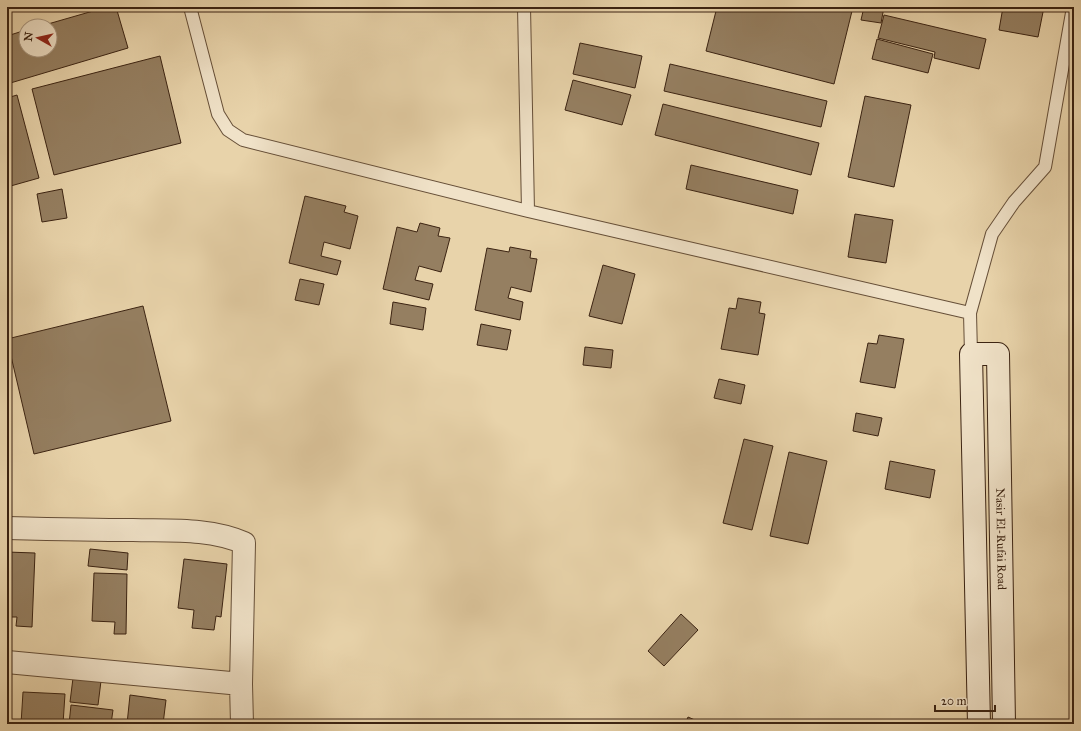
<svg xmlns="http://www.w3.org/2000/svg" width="1081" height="731" viewBox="0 0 1081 731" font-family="'IM FELL Great Primer',serif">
	<rect width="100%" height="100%" fill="#e8d3aa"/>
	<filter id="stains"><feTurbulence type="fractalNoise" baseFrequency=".005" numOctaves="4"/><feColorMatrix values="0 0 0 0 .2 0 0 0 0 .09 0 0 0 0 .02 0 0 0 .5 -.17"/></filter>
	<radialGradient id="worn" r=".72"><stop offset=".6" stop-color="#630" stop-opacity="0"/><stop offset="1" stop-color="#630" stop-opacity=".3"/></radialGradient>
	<path fill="#957f61" stroke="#3b2312" d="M107,7h9l12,41 -121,36v-48l19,-6v20h24v-24h-9z
		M717,7h136l-19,77 -128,-33z
		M864,7h20l-3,16 -20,-3z
		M1003,7h41l-6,30 -39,-7z
		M884,15l102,24 -7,30 -45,-11 1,-6 -57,-14z
		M877,39l56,15 -5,19 -56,-14z
		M580,43l62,13 -7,32 -62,-14z
		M160,56l21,87 -127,32 -22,-86z
		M670,64l157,37 -6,26 -157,-36z
		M573,80l58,15 -9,30 -57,-15z
		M17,95l22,83 -32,9v-89z
		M865,96l46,9 -17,82 -46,-10z
		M663,104l156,39 -8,32 -156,-40z
		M691,165l107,25 -5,24 -107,-25z
		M62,189l5,29 -25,4 -5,-28z
		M305,196l41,10 -2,6 14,4 -8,33 -26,-7 -3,14 20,5 -4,14 -48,-12z
		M855,214l38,6 -7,43 -38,-6z
		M420,223l20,5 -2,8 12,2 -9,34 -22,-6 -4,14 18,4 -4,16 -46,-11 14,-62 20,5z
		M510,247l21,4 -1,7 7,1 -6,33 -20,-5 -3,11 15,4 -3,18 -45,-10 12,-62 22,4z
		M603,265l32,9 -13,50 -33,-8z
		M300,279l24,5 -5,21 -24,-5z
		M738,298l23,4 -2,11 6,1 -7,41 -37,-6 8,-41 7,1z
		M393,302l33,6 -3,22 -33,-6z
		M143,306l28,115 -137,33 -27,-115z
		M481,324l30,6 -4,20 -30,-5z
		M879,335l25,4 -9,49 -35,-6 8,-39 9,1z
		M585,347l28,3 -2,18 -28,-3z
		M719,379l26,6 -4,19 -27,-6z
		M856,413l26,5 -4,18 -25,-5z
		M744,439l29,7 -21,84 -29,-7z
		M789,452l38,9 -19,83 -38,-8z
		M890,461l45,9 -5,28 -45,-9z
		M90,549l38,4 -1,17 -39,-4z
		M7,552l28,1 -3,74 -16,-1 1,-9h-10z
		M184,559l43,5 -6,53 -5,-1 -2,14 -22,-2 2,-18 -16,-2z
		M94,573l33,1 -1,60h-12l1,-12 -23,-1z
		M681,614l17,16 -34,36 -16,-15z
		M73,678l28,3 -3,24 -28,-3z
		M23,692l42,2 -2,30h-42z
		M130,695l36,5 -3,24h-36z
		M71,705l42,5 -2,14h-42z
		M688,717l16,7h-19z"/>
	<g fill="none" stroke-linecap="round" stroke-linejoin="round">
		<defs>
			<path id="lane" d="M190,7l28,107 10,16 15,10 285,71 442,102 1,41
				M524,7l4,204
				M970,313l22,-79 22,-32 31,-35 28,-160"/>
			<path id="street" d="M7,528c42,1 84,2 126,2 37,1 77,-2 111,13l-3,141 1,40
				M7,662l234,22"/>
			<g id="secondary">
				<path id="s1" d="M979,724l-8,-370h27l6,370"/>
			</g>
		</defs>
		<use href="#lane" stroke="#664f38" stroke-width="14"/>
		<use href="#street" stroke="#664f38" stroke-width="24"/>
		<use href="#secondary" stroke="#3b2312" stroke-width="24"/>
		<use href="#lane" stroke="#f0e2c8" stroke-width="12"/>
		<use href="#street" stroke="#f0e2c8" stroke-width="22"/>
		<use href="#secondary" stroke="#f0e2c8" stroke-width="22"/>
	</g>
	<g text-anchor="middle" stroke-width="3" stroke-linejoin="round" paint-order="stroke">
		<g font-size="12" fill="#3b2312" stroke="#f0e2c8">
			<text dy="4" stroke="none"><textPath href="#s1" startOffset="582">Nasir El-Rufai Road</textPath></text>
		</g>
	</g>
	<rect width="1081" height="731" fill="none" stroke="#e8d3aa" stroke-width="24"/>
	<rect x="8" y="8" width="1065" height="715" fill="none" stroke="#3b2312" stroke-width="2"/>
	<rect x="12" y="12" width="1057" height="707" fill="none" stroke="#3b2312"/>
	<g transform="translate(38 38) rotate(278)"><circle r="19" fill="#f0e2c8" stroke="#a8967f"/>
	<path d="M0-3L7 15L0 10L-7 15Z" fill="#8f2418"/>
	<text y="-6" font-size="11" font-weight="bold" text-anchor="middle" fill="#3b2312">N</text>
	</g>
	<path d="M935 705v6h60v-6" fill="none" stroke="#3b2312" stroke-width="2"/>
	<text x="941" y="705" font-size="12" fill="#3b2312" stroke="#f0e2c8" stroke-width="3" paint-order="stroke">20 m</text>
	<rect width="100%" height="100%" filter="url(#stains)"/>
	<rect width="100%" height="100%" fill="url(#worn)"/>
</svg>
